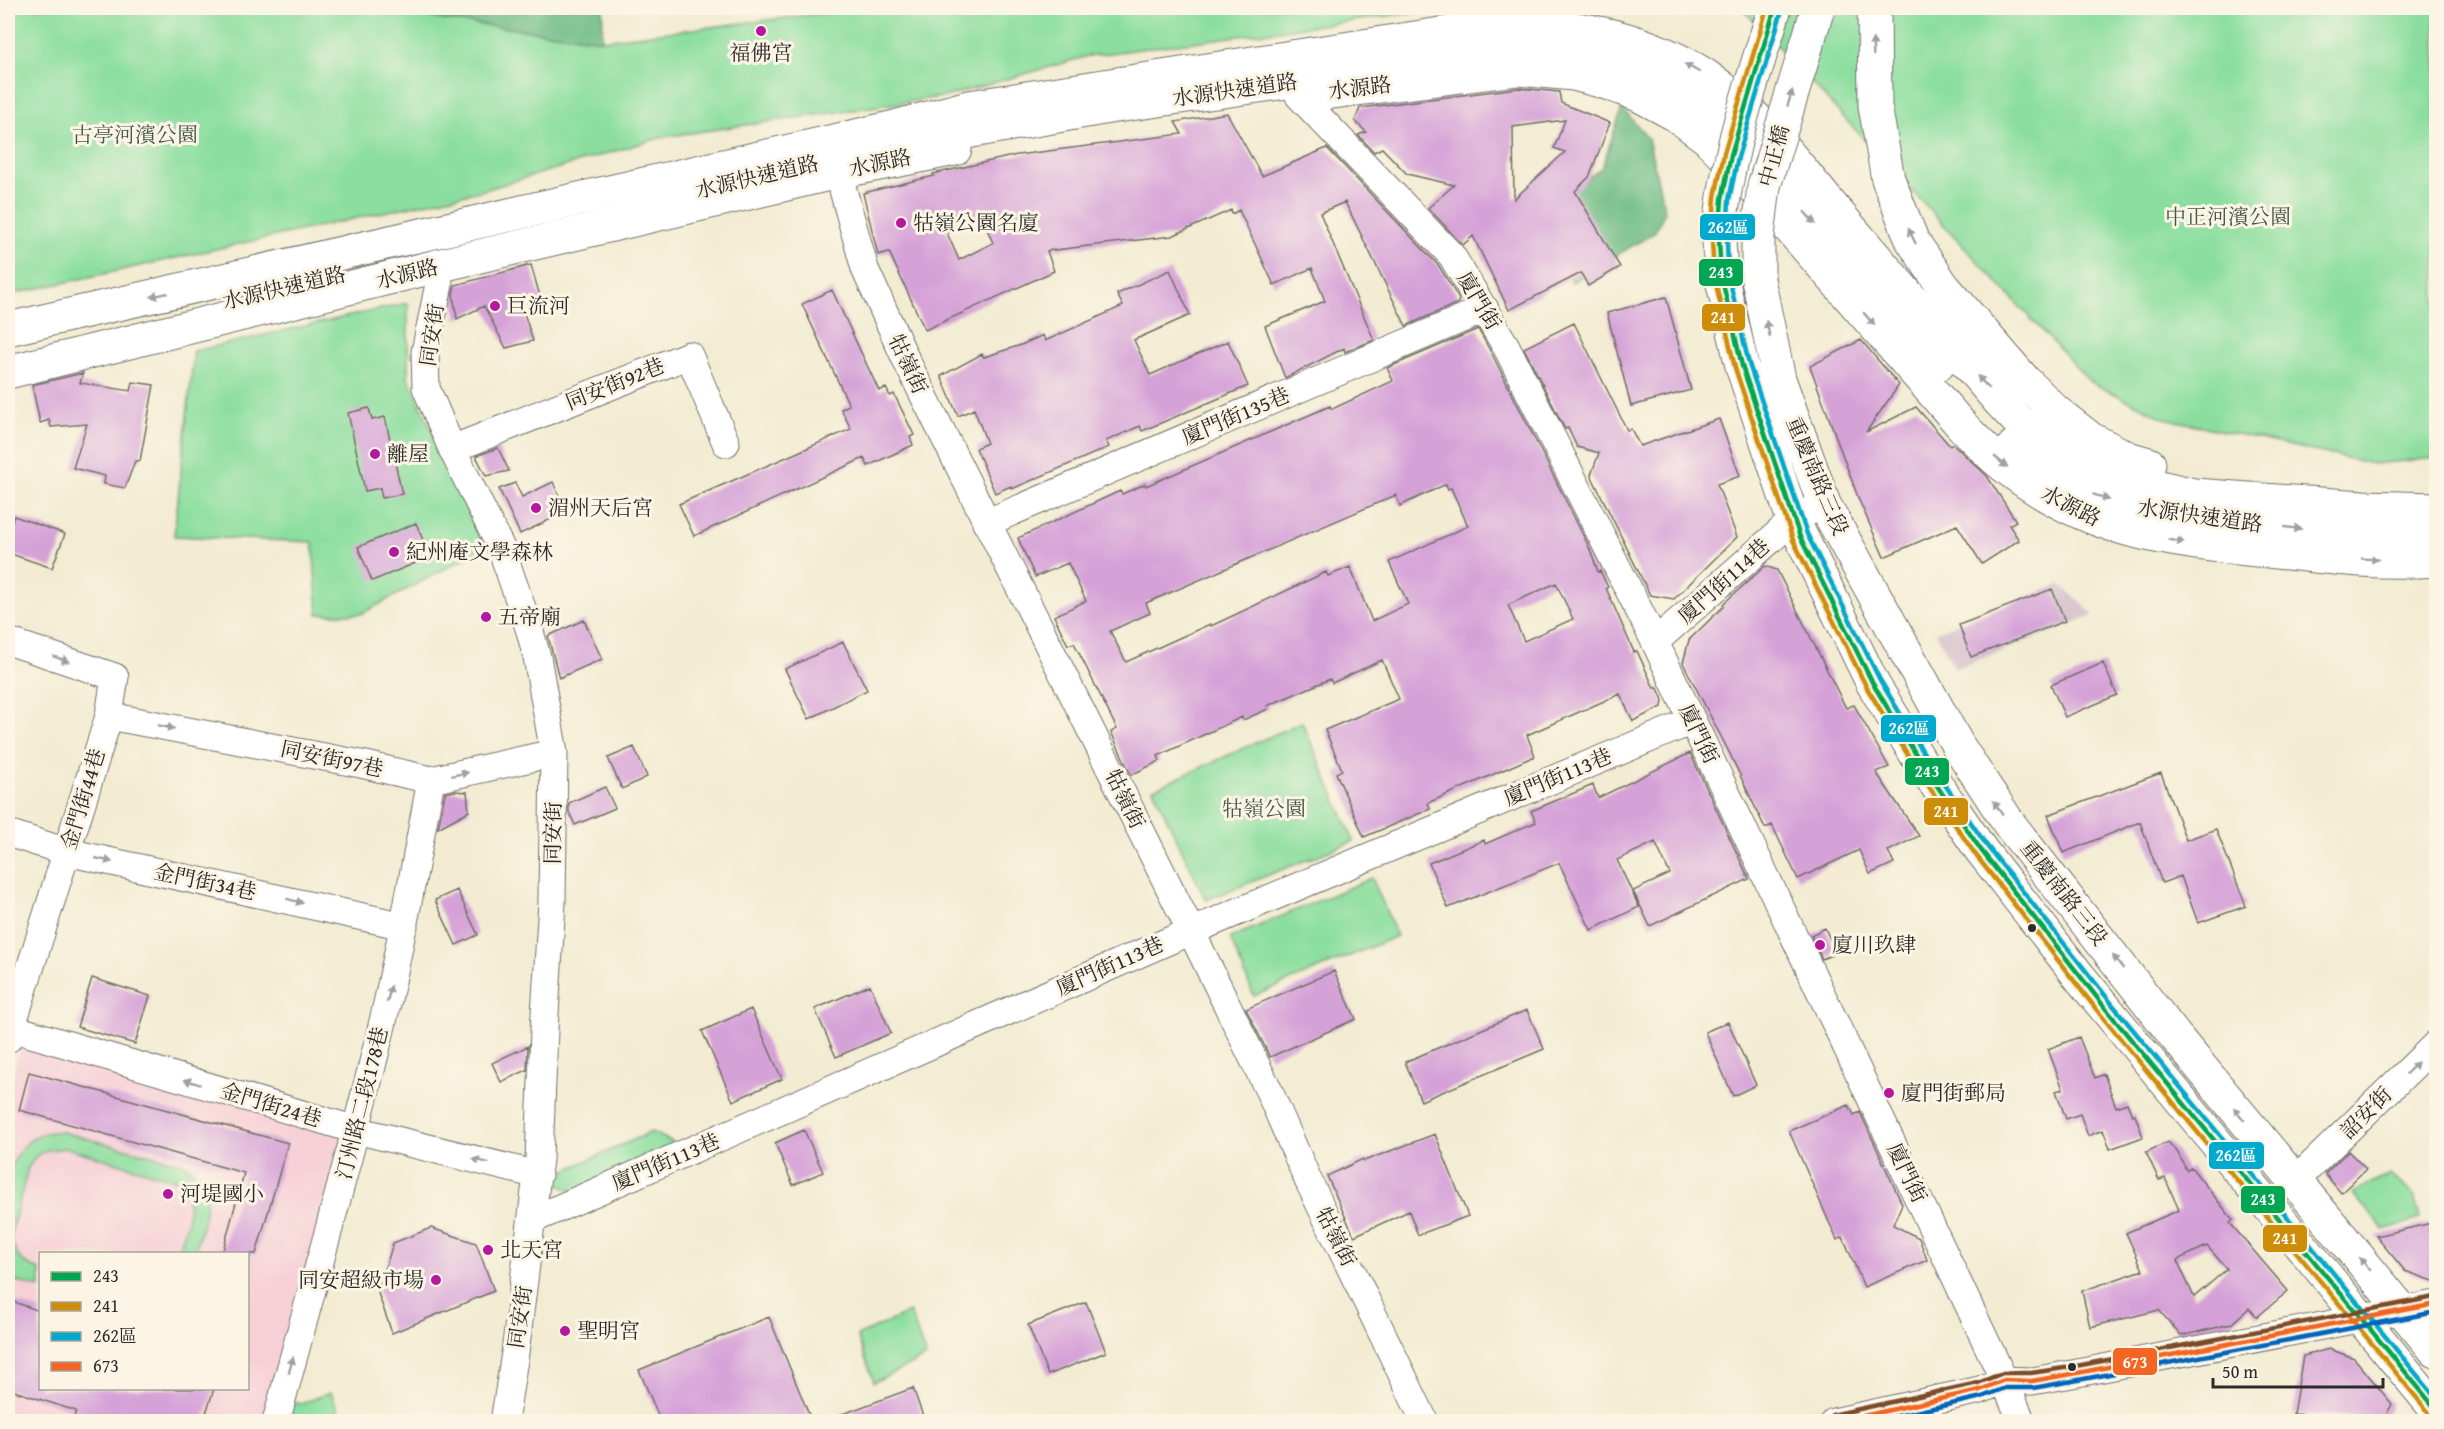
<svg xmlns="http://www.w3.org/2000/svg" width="2444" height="1429" viewBox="0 0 2444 1429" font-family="'Gentium Book Plus','Noto Serif TC',serif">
	<rect width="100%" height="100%" fill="#fcf5e5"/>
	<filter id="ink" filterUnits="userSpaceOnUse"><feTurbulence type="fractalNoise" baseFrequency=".0167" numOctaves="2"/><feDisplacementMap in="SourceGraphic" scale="12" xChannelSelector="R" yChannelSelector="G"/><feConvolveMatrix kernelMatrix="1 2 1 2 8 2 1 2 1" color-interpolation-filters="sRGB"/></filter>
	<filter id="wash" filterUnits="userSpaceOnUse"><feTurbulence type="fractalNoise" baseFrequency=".008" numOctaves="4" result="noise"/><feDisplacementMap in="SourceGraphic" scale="24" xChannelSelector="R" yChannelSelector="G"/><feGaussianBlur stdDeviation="1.35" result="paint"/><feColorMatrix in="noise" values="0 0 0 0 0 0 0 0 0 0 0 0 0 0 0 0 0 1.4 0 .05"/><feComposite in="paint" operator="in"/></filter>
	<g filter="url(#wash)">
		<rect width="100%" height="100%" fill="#f3ecd3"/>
		<path fill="#f6cfd7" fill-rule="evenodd" d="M22,1041l324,94 -82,286 -256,1v-330zM40,1254h208v134h-208z"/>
		<path fill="#d1bdc9" d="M2060,584l34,31 -139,54 -19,-37z"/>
		<path fill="#8bde9f" stroke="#5b8465" stroke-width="1.5" d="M8,8h367l71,12 156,20 267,-32h579l-360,48 -140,40 -285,41 -179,53 -476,105z
			M1742,8h694v450l-63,6 -209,-46 -74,-36z
			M408,303v74l76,171 -123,66h-43l-5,-72 -139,-6 20,-185z
			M1302,722l52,119 -148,59 -53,-111z
			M1372,878l25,58 -143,60 -24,-58z
			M62,1132l119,31c40,16 22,61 13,90h-16c8,-26 20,-51 -2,-73l-109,-32 -19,2 -11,5 -9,13 -17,65c0,19 11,32 29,37v18l-32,-9v-99c6,-28 22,-50 54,-48z
			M651,1132l35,16 -107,46 -33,-15z
			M2390,1175l24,20 6,24 -36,11 -32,-37z
			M910,1312l16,45 -52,25 -17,-46z
			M331,1392l9,24 -15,5 -41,1 2,-22 15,4z"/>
		<path fill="#70bd86" stroke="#4e7458" stroke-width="1.5" d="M375,8h228l-1,32 -156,-20z
			M1622,108l26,30 17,74 -11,21 -82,49 -37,-62 67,-53z"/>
		<g id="blocks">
			<path fill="#d5a2d8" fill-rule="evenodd" d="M1518,88l41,4 2,11 49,20 -21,54 -14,14 45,76 -32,19 -7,-13 -72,37 -36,-74 -10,9 -35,-37 26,-23 -47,-11 -25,-26 -8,4 -16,-17 8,-3 -11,-11 5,-13zM1565,120l-11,28 11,4 -51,47 -1,-72z
				M1227,113l35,63 65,-28 112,118 20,33 -1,4 -52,23 -61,-124 -25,11 54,127 -29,12 -1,-4 -59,30 -20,-52 60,-25 -13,-33 -38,17 -35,-75 -7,4 -1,-4 -59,26 -125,15 7,20 -129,59 -36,-78 -11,3 -15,-62 71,-17 -1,-2 84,-19 165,-21 -7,-12zM981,215l12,28 -34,17 -16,-36z
				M531,265l11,38 -19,7 10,31 -27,7 -22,-42 -27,13 -4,-25 2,-9z
				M1170,270l20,45 -56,25 16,35 78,-34 20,45 -106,45 -2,-5 -34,15 3,6 -97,42 -1,-3 -16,7 -19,-45 11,-5 -13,-34 -16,7 -17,-40 41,-22 2,3 37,-12 22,-10 2,6 78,-35 -6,-12z
				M832,290l47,101 7,-3 4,8 4,-2 20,41 -4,2 3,8 -45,21 -4,-8 -170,78 -15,-32 172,-75 -10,-20 8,-4 -47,-101z
				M1666,297l25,93 -60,16 -24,-93z
				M1574,323l53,107 4,-1 9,17 79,-27 21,57 -23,8 20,53 -63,62 -24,-4 -59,-120 8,-22 -22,-6 -9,-19 -3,1 -41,-81z
				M1478,329l15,27 66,131 30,60 9,25 2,-1 8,16 -2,1 28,64 3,-1 17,37h4l5,12 -1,7 -29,14 -13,-27 -93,41 8,21 -107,47 2,6 -66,28 -28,-64 6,-3 -17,-40 74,-31 -17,-39 -50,23 -2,-4 -63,27 1,3 -25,11 -1,-3 -84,39 2,5 -29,14 -20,-43 6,-3 -43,-86 -6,2 -14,-29 32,-15 -18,-38 -33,14 -17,-39 102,-47 2,3 23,-10 1,2 184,-80 2,3 61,-28 -6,-13zM1446,484l2,5 3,-1 17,38 -79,36 19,42 -36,17 -22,-54 -22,9 -2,-4 -115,54 -1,-2 -84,38 -16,-31 40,-18 -4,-10 250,-108 4,11zM1556,583l17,36 -49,22 -16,-36z
				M1861,340l38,45 -33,47 50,-25 34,39 3,-2 34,32 29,45 -7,4 10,15 -37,24 -25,-39 -73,32 -25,-57 -49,-134z
				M83,373l-3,10 51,8 2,-9 21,3 -14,76h-5l-10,27 -21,-4 1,-8 -32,-8 14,-44 -36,3 -2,-7 -9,3 -8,-38z
				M369,408l3,12 13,-3 17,77 -20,4 -2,-10 -15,3 -17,-78z
				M498,448l11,23 -23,5 -10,-20z
				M553,482l13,30 -46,22 -21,-45 16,-6 7,14z
				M14,516l51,18 -13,34 -44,-15v-20z
				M416,523l14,34 -58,24 -14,-34z
				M1765,566l12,4 69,138 8,-3 35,62 -13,5 43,64 -31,15 6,12 -24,11 -11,-24 -61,29 -26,-54 -7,3 -36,-76 -46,-89 6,-23 35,-34 -1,-2z
				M2052,589l13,32 -94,36 -12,-32z
				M584,620l18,39 -43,19 -11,-42z
				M843,642l24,48 -58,29 -24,-50z
				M2103,663l14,32 -52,22 -14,-32z
				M634,747l13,30 -25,12 -14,-31z
				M1690,753l59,126 -99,47 -17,-35 37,-17 -15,-32 -38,18 22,47 -48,23 -32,-67 -111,45 -19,-45 55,-23 1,4 51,-22 -5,-11 62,-26 5,13z
				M2161,773l25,67 30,-11 30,77 -48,17 -17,-47 -19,7 -22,-61 -77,31 -15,-38z
				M605,787l10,21 -40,17 -6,-13v-9z
				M455,791l12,1 2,19 -31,17 7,-35z
				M457,890l21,45 -22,10 -21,-45z
				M1825,928l11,25 -14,6 -11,-24z
				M1334,971l22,48 -86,38 -24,-48z
				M92,978l58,18 -15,48 -58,-17z
				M870,985l21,48 -55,24 -21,-48z
				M751,1009l31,70 -49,22 -31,-70z
				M1527,1010l17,39 -123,52 -16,-39z
				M1728,1022l28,63 -23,11 -28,-64z
				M2079,1037l16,41 9,-4 12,33 11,-4 5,12 3,-1 8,23 -33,12 -7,-19 -15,6 -8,-22 -14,5 -10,-28 7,-2 -15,-40z
				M528,1046l-1,24 -26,12 -9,-19z
				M29,1072l259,71 -32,111h-34l22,-81 -225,-63z
				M1849,1105l5,10 6,-3 42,92 -9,21 26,13 8,22 -63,27 -21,-50 -6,3 -48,-109z
				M804,1130l19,42 -30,13 -18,-42z
				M1435,1134l33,82 -50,19 -9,-24 -55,25 -27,-60 36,-17 1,2z
				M2168,1142l10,11 8,17 5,-3 42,53 -3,3 58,68 -31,26 -8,-9 -18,16 -50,12 -22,-26 -69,17 -8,-36 61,-21 -17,-37 53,-23 -14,-32 -6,2 -13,-28zM2207,1246l20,23 -33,28 -17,-37z
				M2348,1151l18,18 -25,24 -16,-19z
				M2436,1222v60l-31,-11 -29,-35z
				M431,1228l45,15 18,48 -102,42 -14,-40 15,-50z
				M8,1300l32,11v78h174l-11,33h-131l4,-11 -68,-22z
				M1086,1302l20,50 -58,23 -20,-50z
				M769,1317l43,105h-151l-22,-52z
				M2329,1349l25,9 38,46 -7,14 -92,-4 10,-58z
				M913,1388l12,34h-96v-3z"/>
		</g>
	</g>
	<g filter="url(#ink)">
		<use href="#blocks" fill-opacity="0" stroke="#716f66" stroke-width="1.5"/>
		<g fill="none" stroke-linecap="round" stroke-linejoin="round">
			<defs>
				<path id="minor" d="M1299,96l153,160 55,92 148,294 349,738 15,35 1,7
					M838,172l27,97 42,93 284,569 78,160 39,89 117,242
					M437,266l2,18 -14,68 1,36 26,61 49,99 28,80 8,29 17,96 -2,149 -8,128 -5,129 -24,194 -11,69
					M452,449l237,-94 37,88
					M986,523l499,-214
					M8,641l107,36 -6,39 -101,323
					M1655,642l138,-122 31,-16
					M109,716l252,48 70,16 123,-27
					M8,833l59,19 337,74
					M8,1027l348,103 182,45
					M2295,1181l141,-137
					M532,1220l641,-281 519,-218
					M276,1422c36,-135 76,-269 108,-405 18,-78 32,-157 47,-237
					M1834,1422l146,-32 24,-10 28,1 40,-7 364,-70"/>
				<path id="major" d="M1317,94l201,-25 56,5 30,8 35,13 37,20 31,23 32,32 224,257c13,13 26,27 40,38 87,70 167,76 274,87 52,6 106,12 159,8
					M1719,240l2,35 21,91 51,154 80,164 47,77 61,89 97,125 358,434
					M1758,279l21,100 45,125 133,240 53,81 165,211 261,315
					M8,372l429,-106 401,-94 117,-23"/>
				<path id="highway" d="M1874,8l1,98 13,73 24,61 31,46 81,94 31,31 36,28 37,19 21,6
					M915,141l194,-34 406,-57c67,5 134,19 189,59 38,27 69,66 99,101 45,51 90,103 135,154
					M8,329l887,-202 74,-20 543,-84c69,2 135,15 194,53 48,32 86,83 123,127 57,66 114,133 171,199l19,20 24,20 36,20 60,20 55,13 169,12 73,2
					M2014,446l44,32 27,13 61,22 247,26 43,1"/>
			</defs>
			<use href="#minor" stroke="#716f66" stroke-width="29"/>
			<use href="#major" stroke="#716f66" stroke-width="35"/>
			<use href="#highway" stroke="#716f66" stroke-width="35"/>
			<use href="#minor" stroke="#fff" stroke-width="27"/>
			<use href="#major" stroke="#fff" stroke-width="33"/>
			<use href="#highway" stroke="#fff" stroke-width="33"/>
			<defs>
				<path id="major-bridge" d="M1719,240c6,-83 32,-154 56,-232
					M1758,279v-43l6,-50 54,-178"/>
			</defs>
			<use href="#major-bridge" stroke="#716f66" stroke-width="35" stroke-linecap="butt"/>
			<use href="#major-bridge" stroke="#fff" stroke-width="33"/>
			<defs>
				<path id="bus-1" d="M1775,8l-44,147 -9,44 -3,41 2,35 21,91 58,171 73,147 47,77 61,89 125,159 330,400"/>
				<path id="bus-2" d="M1767,8l-43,145 -9,44 -3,43 2,36 21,92 58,172 74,148 47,77 61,89 125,160 330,400"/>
				<path id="bus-3" d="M1782,10l-44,147 -9,43 -2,40 1,34 21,90 58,170 73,146 46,77 61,89 125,158 324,394"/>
				<path id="bus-4" d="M1836,1422l144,-32 24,-10 28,1 40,-7 364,-70"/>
				<path id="bus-5" d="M1871,1422l111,-25 23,-9h28l40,-7 363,-69"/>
				<path id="bus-6" d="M1832,1415l146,-32 25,-10h28l40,-6 364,-70"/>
			</defs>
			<use href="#bus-1" stroke="#fcf5e5" stroke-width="9"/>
			<use href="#bus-2" stroke="#fcf5e5" stroke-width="9"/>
			<use href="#bus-3" stroke="#fcf5e5" stroke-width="9"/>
			<use href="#bus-4" stroke="#fcf5e5" stroke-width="9"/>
			<use href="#bus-5" stroke="#fcf5e5" stroke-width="9"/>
			<use href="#bus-6" stroke="#fcf5e5" stroke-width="9"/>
			<use href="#bus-1" stroke="#00a651" stroke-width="4.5"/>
			<use href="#bus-2" stroke="#ce8d09" stroke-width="4.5"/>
			<use href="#bus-3" stroke="#00a9ce" stroke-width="4.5"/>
			<use href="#bus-4" stroke="#f26522" stroke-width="4.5"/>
			<use href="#bus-5" stroke="#0065bd" stroke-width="4.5"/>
			<use href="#bus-6" stroke="#7a4b2a" stroke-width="4.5"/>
		</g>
		<defs><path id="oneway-solid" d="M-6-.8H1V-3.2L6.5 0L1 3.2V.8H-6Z" transform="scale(1.5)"/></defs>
		<g fill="#a0a0a0">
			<use href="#oneway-solid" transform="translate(1873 47) rotate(-92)"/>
			<use href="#oneway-solid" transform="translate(1692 68) rotate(-150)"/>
			<use href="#oneway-solid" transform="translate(1790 98) rotate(-73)"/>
			<use href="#oneway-solid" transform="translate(1810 218) rotate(49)"/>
			<use href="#oneway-solid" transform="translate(1912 236) rotate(-116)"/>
			<use href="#oneway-solid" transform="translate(159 295) rotate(167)"/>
			<use href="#oneway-solid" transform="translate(1869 319) rotate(49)"/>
			<use href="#oneway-solid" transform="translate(1768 329) rotate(-103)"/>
			<use href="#oneway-solid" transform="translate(1983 382) rotate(-131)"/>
			<use href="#oneway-solid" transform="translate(2001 462) rotate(40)"/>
			<use href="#oneway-solid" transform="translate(2101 497) rotate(19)"/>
			<use href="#oneway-solid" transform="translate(2293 528) rotate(6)"/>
			<use href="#oneway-solid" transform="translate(2176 541) rotate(10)"/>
			<use href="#oneway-solid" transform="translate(2370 559) rotate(3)"/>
			<use href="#oneway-solid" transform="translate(61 659) rotate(19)"/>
			<use href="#oneway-solid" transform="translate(166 727) rotate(11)"/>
			<use href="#oneway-solid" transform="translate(460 774) rotate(-12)"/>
			<use href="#oneway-solid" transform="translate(1998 808) rotate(-123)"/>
			<use href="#oneway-solid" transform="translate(104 860) rotate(13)"/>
			<use href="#oneway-solid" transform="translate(295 901) rotate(15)"/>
			<use href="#oneway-solid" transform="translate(2118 962) rotate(-128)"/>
			<use href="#oneway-solid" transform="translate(389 994) rotate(-77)"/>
			<use href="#oneway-solid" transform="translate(2412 1068) rotate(-44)"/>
			<use href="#oneway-solid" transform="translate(192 1082) rotate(-163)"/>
			<use href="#oneway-solid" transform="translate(2239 1114) rotate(-129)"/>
			<use href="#oneway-solid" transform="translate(481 1161) rotate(-166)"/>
			<use href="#oneway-solid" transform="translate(2365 1264) rotate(-131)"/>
			<use href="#oneway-solid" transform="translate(291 1365) rotate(-75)"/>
		</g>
	</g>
	<g fill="#b5179e" stroke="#fcf5e5" stroke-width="2">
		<circle cx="761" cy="31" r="6"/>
		<circle cx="901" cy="223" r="6"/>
		<circle cx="495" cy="306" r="6"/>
		<circle cx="375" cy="454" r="6"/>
		<circle cx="536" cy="508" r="6"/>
		<circle cx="394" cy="552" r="6"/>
		<circle cx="486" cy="617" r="6"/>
		<circle cx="1820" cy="945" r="6"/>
		<circle cx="1889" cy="1093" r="6"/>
		<circle cx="168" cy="1194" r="6"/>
		<circle cx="488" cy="1250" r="6"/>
		<circle cx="436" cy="1280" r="6"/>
		<circle cx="565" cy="1331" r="6"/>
	</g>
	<g fill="#2b2b2b" stroke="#fcf5e5" stroke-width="2">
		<circle cx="2032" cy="928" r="5"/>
		<circle cx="2072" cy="1367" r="5"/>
	</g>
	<g text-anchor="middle" stroke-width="6" stroke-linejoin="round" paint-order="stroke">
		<g font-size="21" fill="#2b2b2b" stroke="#fcf5e5" text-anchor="start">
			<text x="761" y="60" text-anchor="middle">福佛宮</text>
			<text x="913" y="230">牯嶺公園名廈</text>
			<text x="507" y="313">巨流河</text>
			<text x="387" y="461">離屋</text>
			<text x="548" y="515">湄州天后宮</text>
			<text x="406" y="559">紀州庵文學森林</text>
			<text x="498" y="624">五帝廟</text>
			<text x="1832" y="952">廈川玖肆</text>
			<text x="1901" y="1100">廈門街郵局</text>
			<text x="180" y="1201">河堤國小</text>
			<text x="500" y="1257">北天宮</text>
			<text x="424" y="1287" text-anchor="end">同安超級市場</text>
			<text x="577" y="1338">聖明宮</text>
		</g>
		<g font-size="21" fill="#2b2b2b" stroke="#fcf5e5">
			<text transform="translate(1360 88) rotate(-7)" y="7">水源路</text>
			<text transform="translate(1235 90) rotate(-8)" y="7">水源快速道路</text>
			<text transform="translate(1774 156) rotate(-75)" y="7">中正橋</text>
			<text transform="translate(880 163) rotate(-12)" y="7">水源路</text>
			<text transform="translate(757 177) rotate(-13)" y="7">水源快速道路</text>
			<text transform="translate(407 274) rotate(-14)" y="7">水源路</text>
			<text transform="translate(284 288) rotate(-13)" y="7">水源快速道路</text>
			<text transform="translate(1479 301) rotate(59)" y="7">廈門街</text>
			<text transform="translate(432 335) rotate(-82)" y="7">同安街</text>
			<text transform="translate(908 364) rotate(65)" y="7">牯嶺街</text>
			<text transform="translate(615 384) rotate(-22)" y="7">同安街92巷</text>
			<text transform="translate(1236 416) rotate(-23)" y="7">廈門街135巷</text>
			<text transform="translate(1817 476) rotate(67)" y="7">重慶南路三段</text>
			<text transform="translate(2071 506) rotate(27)" y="7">水源路</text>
			<text transform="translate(2200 516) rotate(8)" y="7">水源快速道路</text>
			<text transform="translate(1724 581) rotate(-42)" y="7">廈門街114巷</text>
			<text transform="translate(1699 734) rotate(64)" y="7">廈門街</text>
			<text transform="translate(332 759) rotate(12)" y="7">同安街97巷</text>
			<text transform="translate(1558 777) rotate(-23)" y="7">廈門街113巷</text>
			<text transform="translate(83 799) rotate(-73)" y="7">金門街44巷</text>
			<text transform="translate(1125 799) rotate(64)" y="7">牯嶺街</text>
			<text transform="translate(553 833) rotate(-89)" y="7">同安街</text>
			<text transform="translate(205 882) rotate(12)" y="7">金門街34巷</text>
			<text transform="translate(2064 893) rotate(52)" y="7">重慶南路三段</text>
			<text transform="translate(1110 966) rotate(-24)" y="7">廈門街113巷</text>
			<text transform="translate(362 1103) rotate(-76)" y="7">汀州路二段178巷</text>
			<text transform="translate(271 1105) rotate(17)" y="7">金門街24巷</text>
			<text transform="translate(2366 1113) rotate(-45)" y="7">詔安街</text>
			<text transform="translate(666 1162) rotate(-23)" y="7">廈門街113巷</text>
			<text transform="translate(1907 1173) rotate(64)" y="7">廈門街</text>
			<text transform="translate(1336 1237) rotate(63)" y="7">牯嶺街</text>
			<text transform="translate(520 1317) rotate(-82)" y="7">同安街</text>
		</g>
		<g font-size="21" fill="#435848" stroke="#fcf5e5">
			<text x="135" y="142">古亭河濱公園</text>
			<text x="2228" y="224">中正河濱公園</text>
			<text x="1264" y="816">牯嶺公園</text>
		</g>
	</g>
	<g stroke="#fcf5e5" stroke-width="2">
		<rect x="1699" y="213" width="57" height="28" rx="6" fill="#00a9ce"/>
		<rect x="1698" y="258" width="46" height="29" rx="6" fill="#00a651"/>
		<rect x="1701" y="303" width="45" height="29" rx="6" fill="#ce8d09"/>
		<rect x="1880" y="714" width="57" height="29" rx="6" fill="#00a9ce"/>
		<rect x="1904" y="757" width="46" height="29" rx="6" fill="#00a651"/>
		<rect x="1923" y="797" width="46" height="29" rx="6" fill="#ce8d09"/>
		<rect x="2208" y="1141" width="57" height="29" rx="6" fill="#00a9ce"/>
		<rect x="2240" y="1185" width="46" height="29" rx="6" fill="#00a651"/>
		<rect x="2262" y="1224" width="46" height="29" rx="6" fill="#ce8d09"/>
		<rect x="2112" y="1347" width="46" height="29" rx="6" fill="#f26522"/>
	</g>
	<g font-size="16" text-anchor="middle" font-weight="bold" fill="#fff">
		<text x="1728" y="233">262區</text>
		<text x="1721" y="278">243</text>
		<text x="1723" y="323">241</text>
		<text x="1909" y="734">262區</text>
		<text x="1927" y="777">243</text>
		<text x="1946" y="817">241</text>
		<text x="2236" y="1161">262區</text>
		<text x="2263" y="1205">243</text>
		<text x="2285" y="1244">241</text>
		<text x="2135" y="1368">673</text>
	</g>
	<rect width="2444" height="1429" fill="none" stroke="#fcf5e5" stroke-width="30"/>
	<rect x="39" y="1252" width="210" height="138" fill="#fcf5e5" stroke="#a8a49b" stroke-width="1.5"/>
	<rect x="51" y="1272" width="30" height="9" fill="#00a651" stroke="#a8a49b" stroke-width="1.5"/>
	<text x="93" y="1282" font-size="18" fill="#2b2b2b">243</text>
	<rect x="51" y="1302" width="30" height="9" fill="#ce8d09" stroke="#a8a49b" stroke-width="1.5"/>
	<text x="93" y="1312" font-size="18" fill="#2b2b2b">241</text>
	<rect x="51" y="1332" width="30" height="9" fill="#00a9ce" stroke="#a8a49b" stroke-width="1.5"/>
	<text x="93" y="1342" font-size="18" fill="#2b2b2b">262區</text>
	<rect x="51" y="1362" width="30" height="9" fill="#f26522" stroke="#a8a49b" stroke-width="1.5"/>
	<text x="93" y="1372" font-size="18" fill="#2b2b2b">673</text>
	<path d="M2213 1378v9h170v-9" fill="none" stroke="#2b2b2b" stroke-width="3"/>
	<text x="2222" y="1378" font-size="18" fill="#2b2b2b" stroke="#fcf5e5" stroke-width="4.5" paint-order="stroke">50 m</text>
</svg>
